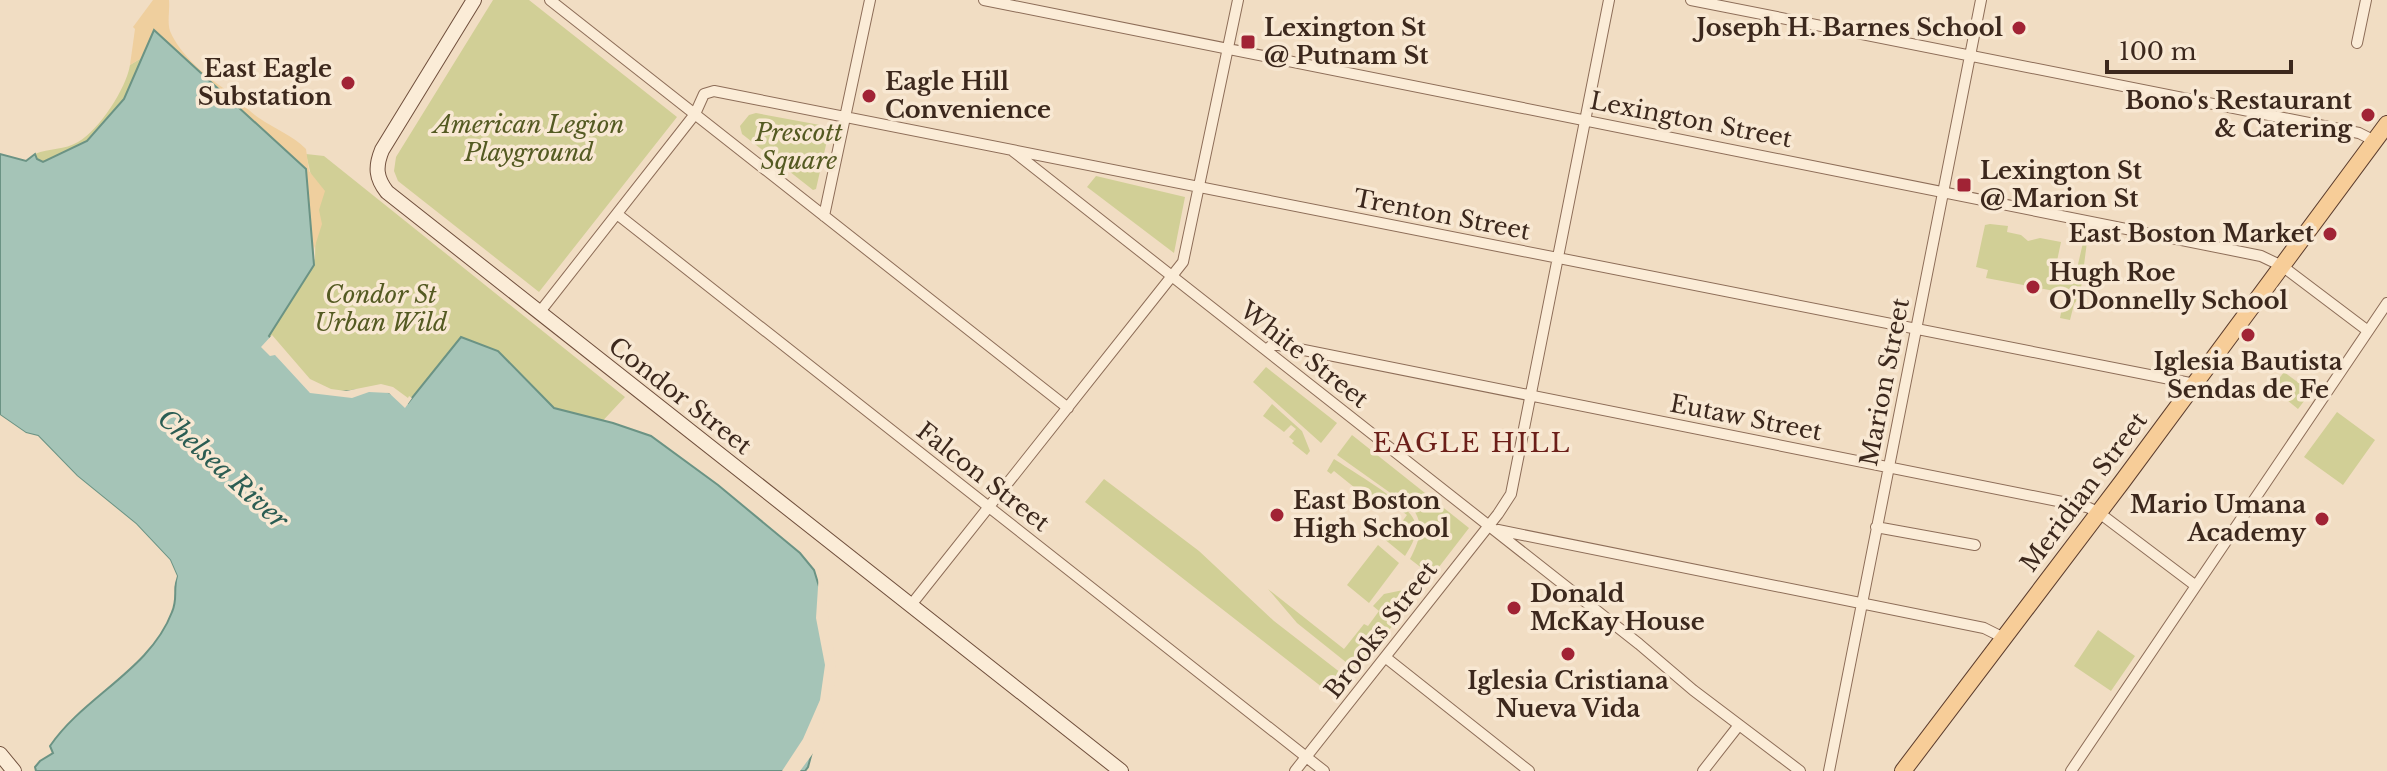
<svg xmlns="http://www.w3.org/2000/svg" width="2387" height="771" viewBox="0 0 2387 771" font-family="'Libre Baskerville',serif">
	<rect width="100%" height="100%" fill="#f1ddc3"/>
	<path fill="#d1cf96" d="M493,0h36l148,117 -138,175 -141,-111 -4,-10 2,-14z
		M143,57l172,203 1,-63 -10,-43 18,2 301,241 -42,45 -126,-99 -83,104 -328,-283 -9,-5 -2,-5c14,-6 30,-4 43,-12 21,-12 48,-53 52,-77z
		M756,113l64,12 8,11 -12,53 -3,1 -71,-56 -2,-8 9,-11z
		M1096,176l89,21 -11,56 -87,-66z
		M1990,224l18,2 -1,6 14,3 7,6 12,-3 21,4 -8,38 19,4 5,-8 -1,-3 9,-39h3l-8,62 -6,8 -4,16 -10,-2 5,-25 -79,-15 2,-8 -12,-3 9,-42z
		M1266,367l71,56 -16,20 -68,-61z
		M2284,372l27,20 -13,17 -26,-21z
		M1272,404l30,27 8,20 -3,4 -15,-12 2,-2 -5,-4 7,-8 -5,-4 -7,7 -21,-16z
		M2337,412l38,28 -32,45 -39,-28z
		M1352,435l117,93 -37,48 -22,-17c9,-17 15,-33 3,-50l-76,-54z
		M1334,459c18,12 73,44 80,61 5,13 -2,25 -9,36l-22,-18 3,-3 4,3 17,-23 -24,-18 -3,3 -6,-5 -4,5 -36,-29 -3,3 -4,-3z
		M1104,479l95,72 75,70 76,59 -14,18 -251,-196z
		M1378,545l21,18 -30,40 -22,-18z
		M1421,580l5,3 -69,88 -60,-48 -29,-34 76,60 20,-25 4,2 11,-15 -6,-5 11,-12 29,-6z
		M2098,630l37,26 -24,35 -37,-25z"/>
	<path fill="#efcf9e" d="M153,0h16c1,9 -2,22 1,31 10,24 36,45 56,59 12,8 21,20 33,28 16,11 33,17 47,31l3,22 16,20 -6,19 3,14 -8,25v16l-171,-208 -13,8 5,-36 -2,-2z"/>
	<path fill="#a5c4b7" stroke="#6b9384" stroke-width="2" d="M154,30l152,139 8,96 -45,71 39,47 22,10 51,-5 27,15 53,-66 37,14 56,57 59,15 38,13 67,49 82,68 14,17 7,23 12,82 -25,92 -3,4h-769l-1,-4 5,-6 13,-8 -3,-7c34,-50 100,-76 122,-134 6,-14 1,-21 5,-36l-7,-16 -34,-36 -59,-48 -39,-40 -12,-3 -26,-18v-261l26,7 9,-7 2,5 6,3 44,-21 37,-42z"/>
	<path fill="#f1ddc3" d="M272,335l38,44 21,10 15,2 35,-7 12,3 15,11 1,-2 3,2 -7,10 -16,-15 -20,-1 -17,6 -42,-5 -35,-38 -5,1 -9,-9z
		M0,415l26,18 12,3 39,40 59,48 34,36 7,16 -4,14 -3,-4 3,-10 -6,-13 -34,-36 -59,-48 -38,-39 -12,-4 -16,-9 -8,-6z
		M819,572l6,20 12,83 -20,73 -17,23h-18l21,-32 17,-39 5,-35 -9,-47z"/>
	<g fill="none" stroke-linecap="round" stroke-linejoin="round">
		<defs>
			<path id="street" d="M550,0l518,408
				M984,0l1277,256 21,10 86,65
				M1691,0l668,133 16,8
				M2357,43l9,-43
				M1013,151l626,493 54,46 107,81
				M617,214l707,557
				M824,216l46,-216
				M539,313l156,-199 9,-20 10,-3 1481,293
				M1266,350l6,-5h7l808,162 11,5 98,74
				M1876,527l99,18
				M1498,530l486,98 20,10
				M911,605l272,-343 55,-262
				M1385,657l144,114
				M1295,771l203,-257 13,-20 98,-494
				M1703,771l36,-46
				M1829,771l152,-771
				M2071,771l316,-468"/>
			<path id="secondary" d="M474,0l-92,150c-7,17 -6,28 5,42l734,579
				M0,754l14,17"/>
			<path id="primary" d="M1903,771l219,-289 265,-358"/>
		</defs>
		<use href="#street" stroke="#8d6d58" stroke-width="12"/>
		<use href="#secondary" stroke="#6f4e3b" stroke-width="16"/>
		<use href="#primary" stroke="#5b3c2d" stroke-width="18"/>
		<use href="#street" stroke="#fbecd7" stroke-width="10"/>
		<use href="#secondary" stroke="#fbecd7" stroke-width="14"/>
		<use href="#primary" stroke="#f7cd98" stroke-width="16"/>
	</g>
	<g fill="#a12335" stroke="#f8e8d3" stroke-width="3">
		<circle cx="2019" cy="28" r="8"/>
		<rect x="1240" y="34" width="16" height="16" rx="4"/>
		<circle cx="348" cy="83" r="8"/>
		<circle cx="869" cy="96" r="8"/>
		<circle cx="2368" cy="115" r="8"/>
		<rect x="1956" y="177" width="16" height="16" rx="4"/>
		<circle cx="2330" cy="234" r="8"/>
		<circle cx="2033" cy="287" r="8"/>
		<circle cx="2248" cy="335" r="8"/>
		<circle cx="1277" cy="515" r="8"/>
		<circle cx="2322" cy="519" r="8"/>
		<circle cx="1514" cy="608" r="8"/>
		<circle cx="1568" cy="654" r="8"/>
	</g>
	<g text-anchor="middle" stroke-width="7" stroke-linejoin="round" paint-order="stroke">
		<g font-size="24" font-weight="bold" fill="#3c281d" stroke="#f8e8d3" text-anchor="start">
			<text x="1264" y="36">Lexington St<tspan x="1264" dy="28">@ Putnam St</tspan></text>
			<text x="2003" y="36" text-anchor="end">Joseph H. Barnes School</text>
			<text x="332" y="77" text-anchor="end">East Eagle<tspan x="332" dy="28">Substation</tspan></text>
			<text x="885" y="90">Eagle Hill<tspan x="885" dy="28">Convenience</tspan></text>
			<text x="2352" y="109" text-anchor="end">Bono's Restaurant<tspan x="2352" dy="28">&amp; Catering</tspan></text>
			<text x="1980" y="179">Lexington St<tspan x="1980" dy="28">@ Marion St</tspan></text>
			<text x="2314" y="242" text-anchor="end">East Boston Market</text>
			<text x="2049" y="281">Hugh Roe<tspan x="2049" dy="28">O'Donnelly School</tspan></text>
			<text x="2248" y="370" text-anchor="middle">Iglesia Bautista<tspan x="2248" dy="28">Sendas de Fe</tspan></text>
			<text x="1293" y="509">East Boston<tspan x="1293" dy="28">High School</tspan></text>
			<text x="2306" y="513" text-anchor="end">Mario Umana<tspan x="2306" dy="28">Academy</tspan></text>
			<text x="1530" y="602">Donald<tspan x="1530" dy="28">McKay House</tspan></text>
			<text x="1568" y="689" text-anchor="middle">Iglesia Cristiana<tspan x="1568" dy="28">Nueva Vida</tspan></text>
		</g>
		<g font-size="24" fill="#3c281d" stroke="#f8e8d3">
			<text transform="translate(1691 120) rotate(11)" y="8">Lexington Street</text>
			<text transform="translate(1442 215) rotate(11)" y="8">Trenton Street</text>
			<text transform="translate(1304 355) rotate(38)" y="8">White Street</text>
			<text transform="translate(1885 382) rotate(-79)" y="8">Marion Street</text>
			<text transform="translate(680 396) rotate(38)" y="8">Condor Street</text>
			<text transform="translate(1746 418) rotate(11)" y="8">Eutaw Street</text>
			<text transform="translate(983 477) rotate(38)" y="8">Falcon Street</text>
			<text transform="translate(2084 492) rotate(-53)" y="8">Meridian Street</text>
			<text transform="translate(1381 630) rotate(-52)" y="8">Brooks Street</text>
		</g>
		<g font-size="24" font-style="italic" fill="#545a22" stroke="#f8e8d3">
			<text x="529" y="133">American Legion<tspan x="529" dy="28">Playground</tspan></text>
			<text x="799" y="141">Prescott<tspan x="799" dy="28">Square</tspan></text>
			<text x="381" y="303">Condor St<tspan x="381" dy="28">Urban Wild</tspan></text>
		</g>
		<g font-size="26" letter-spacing="2" fill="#6c1f19" stroke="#f8e8d3">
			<text x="1472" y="452">EAGLE HILL</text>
		</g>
		<g font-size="26" font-style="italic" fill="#2b5d53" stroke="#f8e8d3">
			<text transform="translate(223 469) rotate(42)" y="9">Chelsea River</text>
		</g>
	</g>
	<path d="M2107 60v12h184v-12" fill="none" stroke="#3c281d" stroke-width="4"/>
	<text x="2119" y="60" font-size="24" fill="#3c281d" stroke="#f8e8d3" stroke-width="6" paint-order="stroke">100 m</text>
</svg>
